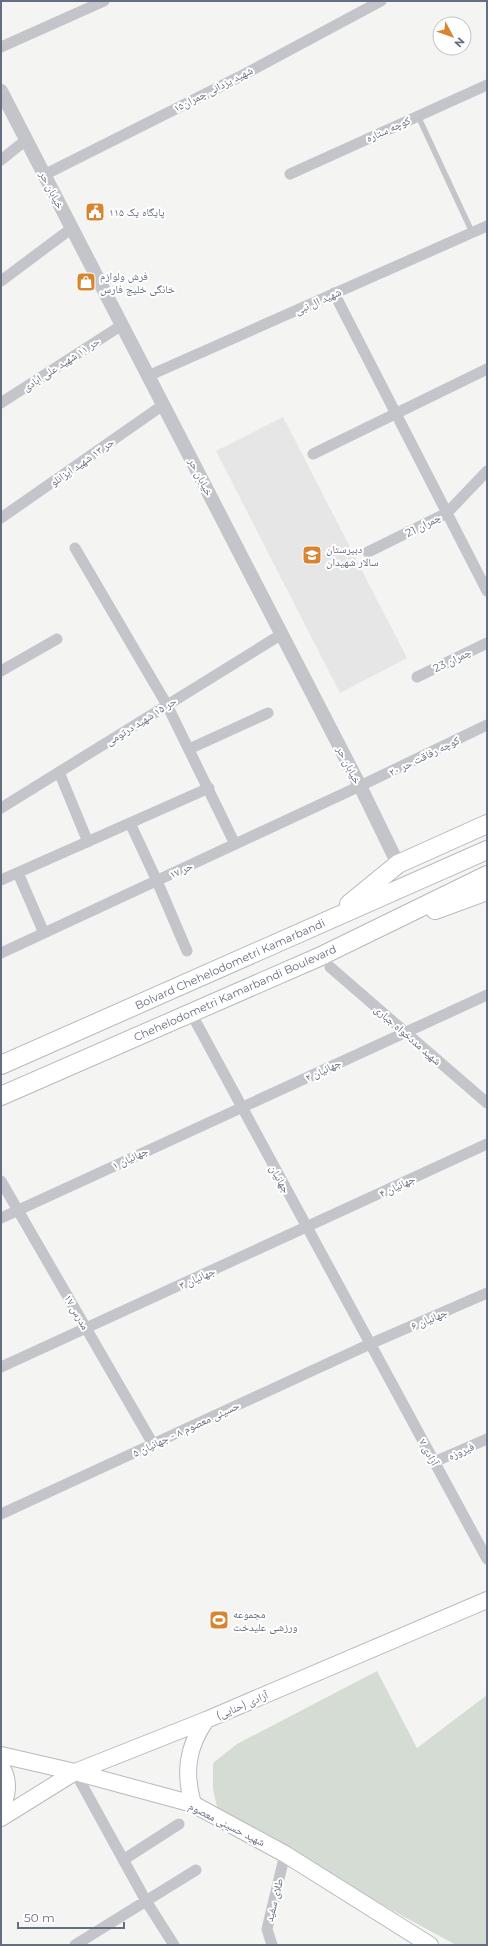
<svg xmlns="http://www.w3.org/2000/svg" width="488" height="1946" viewBox="0 0 488 1946" font-family="Montserrat,'Noto Naskh Arabic',sans-serif">
	<rect width="100%" height="100%" fill="#f4f5f2"/>
	<path fill="#e5e6e5" d="M283,417l124,241 -67,35 -124,-242z"/>
	<path fill="#d5dcd3" d="M377,1671l40,77 70,-53v250h-31l-237,-129 -6,-27v-26l24,-19z"/>
	<g fill="none" stroke-linecap="round" stroke-linejoin="round">
		<defs>
			<path id="secondary" d="M1,1755l74,17 118,32 92,50 145,91
				M1,1766c9,15 7,28 0,44
				M193,1804c-9,-31 -6,-57 13,-84
				M1,1818l74,-46 131,-52 281,-120"/>
			<path id="primary" d="M349,904l49,-40 89,-40
				M435,910l52,-19
				M1,1065l486,-215
				M1,1096l318,-139 168,-82"/>
		</defs>
		<use href="#secondary" stroke="#b8bac0" stroke-width="18"/>
		<use href="#primary" stroke="#b7b8bd" stroke-width="20"/>
		<path stroke="#c4c5ca" stroke-width="5.5" d="M418,116l54,116"/>
		<path stroke="#c4c5ca" stroke-width="11" d="M1,47l103,-46
			M1,160l25,-20
			M290,174l197,-89
			M44,175l195,-98 142,-76
			M1,281l71,-53
			M334,293l153,298
			M148,376l339,-150
			M1,403l121,-78
			M313,454l174,-85
			M1,518l162,-113
			M75,548l92,157 68,139
			M368,552l79,-39 40,-42
			M1,671l56,-32
			M417,677l70,-34
			M189,749l79,-36
			M59,772l29,70
			M1,808l281,-174
			M130,823l27,58 30,70
			M18,873l26,60
			M1,880l208,-92
			M1,953l359,-167 127,-61
			M330,967l157,136
			M191,1013l296,546
			M1,1181l152,263
			M1,1218l486,-223
			M1,1367l486,-223
			M434,1462l53,-23
			M1,1514l369,-170 117,-51
			M75,1772l71,129 28,44
			M123,1860l56,-36
			M75,1945l121,-75
			M272,1945l-5,-16 18,-75"/>
		<path stroke="#c4c5ca" stroke-width="14" d="M1,91l359,695 38,78"/>
		<use href="#secondary" stroke="#fff" stroke-width="16"/>
		<use href="#primary" stroke="#fff" stroke-width="18"/>
	</g>
	<defs>
		<symbol id="civic-square" viewBox="-11 -11 22 22"><rect x="-9" y="-9" width="18" height="18" rx="4" fill="#d78531" stroke="#fff"/><path d="M-.6-6.5H3V-4.5H.6V-3L4-1V1h2V6H-6V1h2V-1L-.6-3ZM-1.2 2.5V6h2.4V2.5Z" fill="#fff"/></symbol>
		<symbol id="shop-square" viewBox="-11 -11 22 22"><rect x="-9" y="-9" width="18" height="18" rx="4" fill="#d78531" stroke="#fff"/><path d="M-5-2.5h2.3a2.7 3.5 0 0 1 5.4 0H5L5.5 6h-11ZM-1.5-2.5h3a1.5 2.3 0 0 0-3 0Z" fill="#fff"/></symbol>
		<symbol id="school-square" viewBox="-11 -11 22 22"><rect x="-9" y="-9" width="18" height="18" rx="4" fill="#d78531" stroke="#fff"/><path d="M0-5L7-2L0 1L-7-2ZM-4 1L0 2.5L4 1V4Q0 6-4 4Z" fill="#fff"/></symbol>
		<symbol id="stadium-square" viewBox="-11 -11 22 22"><rect x="-9" y="-9" width="18" height="18" rx="4" fill="#d78531" stroke="#fff"/><path d="M0-5a6.5 5 0 1 0 0 10a6.5 5 0 1 0 0-10ZM-3.5-1.8h7v3.6h-7Z" fill="#fff"/></symbol>
	</defs>
	<g fill-rule="evenodd">
		<use href="#civic-square" x="84" y="201" width="22" height="22"/>
		<use href="#shop-square" x="75" y="271" width="22" height="22"/>
		<use href="#school-square" x="301" y="544" width="22" height="22"/>
		<use href="#stadium-square" x="208" y="1609" width="22" height="22"/>
	</g>
	<g text-anchor="middle" stroke-width="4" stroke-linejoin="round" paint-order="stroke">
		<g font-size="11" fill="#666e81" stroke="#fff">
			<text transform="translate(213 89) rotate(-27)" y="4">شهید یزدانی چمران۱۵</text>
			<text transform="translate(388 129) rotate(-24)" y="4">کوچه ستاره</text>
			<text transform="translate(52 190) rotate(63)" y="4">خیابان حر</text>
			<text transform="translate(318 301) rotate(-24)" y="4">شهید ال نبی</text>
			<text transform="translate(61 364) rotate(-33)" y="4">حر ۱۱ شهید علی ابادی</text>
			<text transform="translate(82 462) rotate(-35)" y="4">حر ۱۳ شهید ایزانلو</text>
			<text transform="translate(201 477) rotate(63)" y="4">خیابان حر</text>
			<text transform="translate(423 525) rotate(-27)" y="4">چمران 21</text>
			<text transform="translate(452 660) rotate(-26)" y="4">چمران 23</text>
			<text transform="translate(141 721) rotate(-32)" y="4">حر ۱۵ شهید درتومی</text>
			<text transform="translate(424 756) rotate(-26)" y="4">کوچه رفاقت حر ۲۰</text>
			<text transform="translate(349 765) rotate(63)" y="4">خیابان حر</text>
			<text transform="translate(181 870) rotate(-25)" y="4">حر ۱۷</text>
			<text transform="translate(230 964) rotate(-24)" y="4">Bolvard Chehelodometri Kamarbandi</text>
			<text transform="translate(235 993) rotate(-24)" y="4">Chehelodometri Kamarbandi Boulevard</text>
			<text transform="translate(408 1035) rotate(41)" y="4">شهید مددخواه جباری</text>
			<text transform="translate(323 1070) rotate(-25)" y="4">جهانیان ۲</text>
			<text transform="translate(130 1158) rotate(-25)" y="4">جهانیان ۱</text>
			<text transform="translate(280 1179) rotate(61)" y="4">جهانیان</text>
			<text transform="translate(397 1186) rotate(-25)" y="4">جهانیان ۴</text>
			<text transform="translate(197 1278) rotate(-24)" y="4">جهانیان ۳</text>
			<text transform="translate(77 1312) rotate(60)" y="4">مدرس ۱۷</text>
			<text transform="translate(429 1319) rotate(-23)" y="4">جهانیان ۶</text>
			<text transform="translate(186 1429) rotate(-25)" y="4">حسینی معصوم ۸ - جهانیان ۵</text>
			<text transform="translate(461 1451) rotate(-24)" y="4">فیروزه</text>
			<text transform="translate(429 1452) rotate(62)" y="4">آزادی ۷</text>
			<text transform="translate(242 1705) rotate(-23)" y="4">آزادی (حنایی)</text>
			<text transform="translate(227 1824) rotate(27)" y="4">شهید حسینی معصوم</text>
			<text transform="translate(274 1900) rotate(-76)" y="4">طلای سفید</text>
		</g>
		<g font-size="11" fill="#666e81" stroke="#fff" text-anchor="start">
			<text x="109" y="216">پایگاه یک ۱۱۵</text>
			<text x="100" y="280">فرش و‌لوازم<tspan x="100" dy="13">خانگی خلیج فارس</tspan></text>
			<text x="326" y="553">دبیرستان<tspan x="326" dy="13">سالار شهیدان</tspan></text>
			<text x="233" y="1618">مجموعه<tspan x="233" dy="13">ورزشی علیدخت</tspan></text>
		</g>
	</g>
	<rect width="488" height="1946" fill="none" stroke="#666e81" stroke-width="4"/>
	<g transform="translate(452 36) rotate(131)"><circle r="19" fill="#ffffff" stroke="#c2c5cd"/>
	<path d="M0-3L7 15L0 10L-7 15Z" fill="#d78531"/>
	<text y="-6" font-size="11" font-weight="bold" text-anchor="middle" fill="#666e81">N</text>
	</g>
	<path d="M18 1922v6h106v-6" fill="none" stroke="#666e81" stroke-width="2"/>
	<text x="24" y="1922" font-size="12" fill="#666e81" stroke="#ffffff" stroke-width="3" paint-order="stroke">50 m</text>
</svg>
